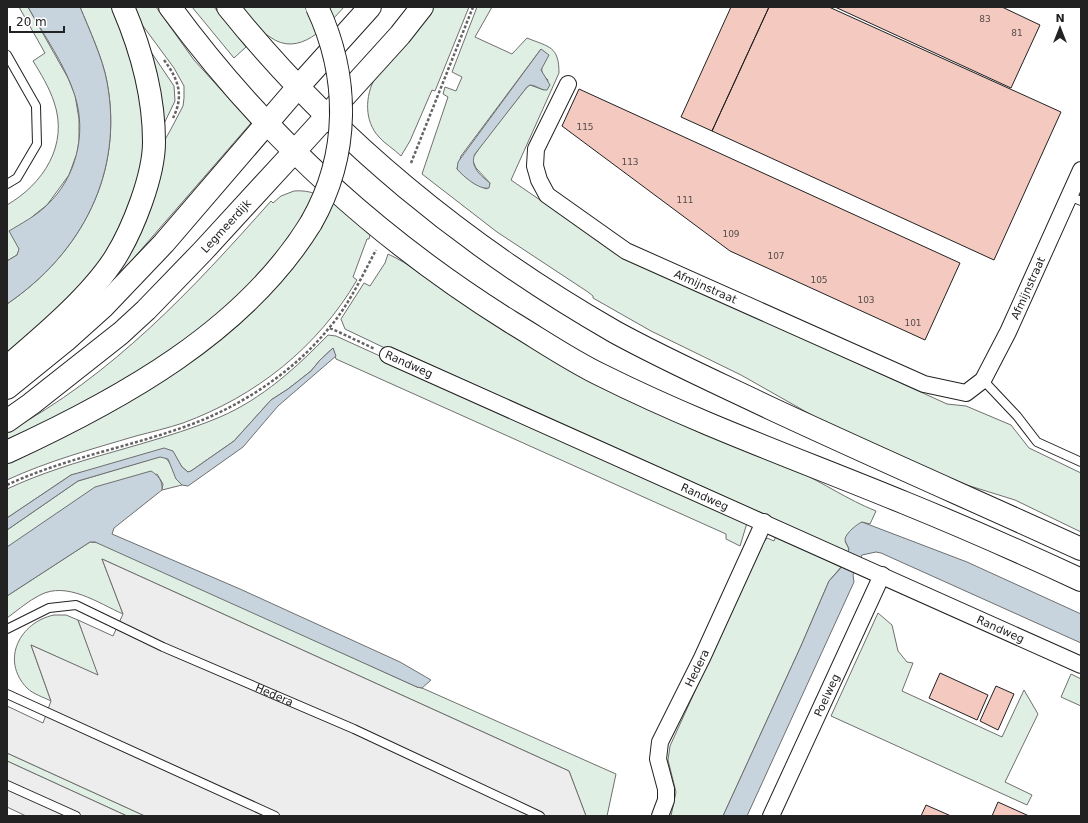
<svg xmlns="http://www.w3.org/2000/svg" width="1088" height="823" viewBox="0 0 1088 823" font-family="'DejaVu Sans',sans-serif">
	<rect width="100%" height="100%" fill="#fff"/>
	<path fill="#e0efe3" stroke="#6f6f6f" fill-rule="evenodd" d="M19,7h9l40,71 7,17 4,24v22l-2,12 -8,22 -22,30 -14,11 -16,39 -10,6v-56c36,-21 62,-60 47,-103 -5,-15 -13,-28 -21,-41l12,-8z
		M80,7h36l29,97 -3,75 -32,74 -103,111v-60c75,-51 117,-132 100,-222 -4,-23 -18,-53 -27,-75z
		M129,7h27l38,53 57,63 -118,136 -32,35 57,-142 13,-23 12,-23 1,-8v-12l-10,-18z
		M192,7h22l32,40 -12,11z
		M239,7h66l2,5 9,-5h28c-18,20 -45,51 -74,30 -12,-7 -21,-20 -31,-30z
		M431,7h38l-34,84 -3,-1 -22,51 -9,15c-7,-7 -16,-12 -22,-19 -15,-16 -14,-41 -4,-59z
		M477,7h15l-17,30 37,17 15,-16c22,9 32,8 32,35l-48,107 109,75 327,149 19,2 45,19 18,23 52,25v59l-66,-32 -58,-18 -133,-60 -83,-47 -90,-44 -58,-33v-2l-5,-4 -91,-60 -75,-58 26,-77 -5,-3 2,-7 11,4 6,-14 -10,-5zM541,49l1,25 6,6 -4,10 -14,-5 -3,2 -43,54 -12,18 4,9 14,15 -3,6c-11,-4 -22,-11 -30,-20l4,-13z
		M141,37l33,49 1,15 -15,31z
		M294,191c32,-3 54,25 76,44l-1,4h-2l-14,38 4,3c-40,68 -101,116 -174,143 -15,5 -32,9 -47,13 -44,13 -88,25 -129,44v-23l108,-54 144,-124 -90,76 -162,90v-13c105,-56 186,-143 264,-231l2,2 8,-7z
		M388,254c22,10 39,25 58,38 32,22 64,43 97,62 82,47 167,81 254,117 27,12 51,29 79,40l-6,13 -8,-2 -17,19 4,8 -1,3 -457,-205 -2,3 -44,-21 -4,-10 23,-36 6,3 15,-23z
		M328,335l8,1 411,187 -7,23 -14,-7v-5l-390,-175 -3,-11 -13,12 -9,11 -23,18 -17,11 -37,41 -43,30 -3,1 -6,-5 -10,-16 -101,24 -64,43v-29c68,-32 144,-43 213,-72 42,-18 77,-50 108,-82z
		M162,456c10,4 13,21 20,29l-20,5 1,-6 -6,-10 -150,73v-17l71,-49z
		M776,536l65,31 -12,14 -28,65 -78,170h-52l5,-24 -8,-32 2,-14 91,-200 6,-8 7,3z
		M90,542l12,1 315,144 5,1 194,86 -9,42h-21l-17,-45 -467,-212 21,55c-25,-11 -56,-33 -83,-19 -12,6 -22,15 -33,23v-22z
		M878,613l14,12 6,26 9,11 6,1 -11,28 100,46 22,-47 14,24 -33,68 27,13 -5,10 -196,-89z
		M54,615h12l12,5 21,56 -68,-31 20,56c-8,-4 -18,-7 -24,-13 -27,-28 -7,-66 27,-73z
		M1071,674l10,5v27l-20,-9z
		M7,753l138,63h-18l-120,-55z"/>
	<path fill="#ededed" stroke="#6f6f6f" d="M102,559l467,212 17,45h-441l-138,-63v-47l36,17 8,-22 -20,-56 67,30 -20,-55 35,16 10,-22z
		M7,761l120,55h-101l-19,-9z"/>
	<path fill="#c7d3dd" stroke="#6f6f6f" d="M28,7h52c9,22 23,52 27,75 17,90 -25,171 -100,222v-43l10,-6 2,-6 -10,-18c13,-8 27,-15 38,-26 29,-27 40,-71 28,-109 -9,-30 -32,-62 -47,-89z
		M541,49l8,6 -8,15 9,15 -3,5c-5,1 -11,-5 -17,-5l-3,2 -52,67c-6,12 6,22 15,29l-1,5c-10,2 -25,-11 -32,-19l1,-7z
		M333,348l3,8 -58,50 -35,41 -55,39 -6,-1 -6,-6 -8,-20 -8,-2 -82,24 -71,49v-12l64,-43 93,-27 9,3 9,16 6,5 3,-1 43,-30 37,-41 17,-11 23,-18 9,-11z
		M151,471c7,4 12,10 11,19l-48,38 -2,6 128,55 160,73 31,18 -9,8 -5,-1 -322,-145h-5l-83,54v-49l88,-60z
		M862,522l105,40 114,52v29l-200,-90 -5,-1 -14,3 -9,20 1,7 -107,234h-24l78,-170 28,-65 11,-12 9,-20c-1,-3 -4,-7 -4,-10 1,-6 12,-15 17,-17z"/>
	<path fill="#f3c9c0" stroke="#222" d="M731,7h38l-57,124 -31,-14z
		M769,7h60l232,105 -67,148 -282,-129z
		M835,7h167l38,18 -29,63z
		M579,89l381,174 -35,77 -195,-89 -168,-125z
		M940,673l48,22 -11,25 -48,-22z
		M996,686l18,8 -16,36 -18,-9z
		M998,802l31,14h-37z
		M926,805l25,11h-30z"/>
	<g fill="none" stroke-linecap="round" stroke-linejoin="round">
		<defs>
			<g id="lane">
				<path d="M7,55l29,51 1,38 -20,34 -10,6"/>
				<path d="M1069,196l12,5"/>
				<path d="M983,380l34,36 20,26 44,20"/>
				<path id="s1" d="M7,629l42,-21 27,-3 87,42 191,82 186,87"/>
				<path d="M7,694l268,122"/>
				<path d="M7,785l69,31"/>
			</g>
			<g id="street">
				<path id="s2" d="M568,84l-32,65 -1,17 4,14 8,15 79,56 298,133 42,9 17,-13 25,-48 73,-162"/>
				<path id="s3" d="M388,355l693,310"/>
				<path id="s4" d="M660,816l6,-16v-11l-8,-30 2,-17 42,-84 62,-136"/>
				<path id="s5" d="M771,816l111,-241"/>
			</g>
			<g id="primary">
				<path d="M7,388l58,-47 39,-35 60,-63 134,-156 72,-80"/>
				<path id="s6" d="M7,421l24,-17 90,-71 25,-23 57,-59 91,-99 106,-117 22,-28"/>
			</g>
			<path id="highway" d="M170,7c93,127 208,232 341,315 30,18 59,38 90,53 98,49 202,86 304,128 59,24 118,50 176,77
				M228,7c106,132 240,241 387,325 51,28 105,52 157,77 103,48 206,93 309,140
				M7,367c35,-30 83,-70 108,-109 18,-29 39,-82 39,-116 0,-47 -13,-93 -31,-135
				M7,452c113,-52 237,-120 304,-229"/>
		</defs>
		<use href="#lane" stroke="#222" stroke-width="10"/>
		<use href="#street" stroke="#222" stroke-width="18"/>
		<use href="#primary" stroke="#222" stroke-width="24"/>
		<use href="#highway" stroke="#222" stroke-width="24"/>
		<path stroke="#646464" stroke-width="2.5" stroke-dasharray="3 2" stroke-linecap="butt" d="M164,60c15,20 20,36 9,58
			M411,163l62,-156
			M330,328l45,21
			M7,485c62,-29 130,-39 193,-64 49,-20 96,-52 129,-93 20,-23 33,-52 47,-78"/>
		<use href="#lane" stroke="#fff" stroke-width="8"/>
		<use href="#street" stroke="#fff" stroke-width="16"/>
		<use href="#primary" stroke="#fff" stroke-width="22"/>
		<use href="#highway" stroke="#fff" stroke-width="22"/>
		<defs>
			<path id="highway-bridge" d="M311,223c39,-68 39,-146 6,-216"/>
		</defs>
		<use href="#highway-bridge" stroke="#222" stroke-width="24" stroke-linecap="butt"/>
		<use href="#highway-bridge" stroke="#fff" stroke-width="22"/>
	</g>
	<g text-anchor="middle" stroke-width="3" stroke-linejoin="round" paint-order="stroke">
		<g font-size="9" fill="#564c4a">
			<text x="985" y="22">83</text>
			<text x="1017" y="36">81</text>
			<text x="585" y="130">115</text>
			<text x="630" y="165">113</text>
			<text x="685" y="203">111</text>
			<text x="731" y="237">109</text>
			<text x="776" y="259">107</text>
			<text x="819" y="283">105</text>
			<text x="866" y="303">103</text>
			<text x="913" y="326">101</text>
		</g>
		<g font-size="11" fill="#222" stroke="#fff">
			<text dy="4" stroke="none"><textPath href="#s6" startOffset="294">Legmeerdijk</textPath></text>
			<text dy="4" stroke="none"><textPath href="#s2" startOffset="305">Afmijnstraat</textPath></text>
			<text dy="4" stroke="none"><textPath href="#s2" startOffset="711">Afmijnstraat</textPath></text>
			<text transform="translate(409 364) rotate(24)" y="4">Randweg</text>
			<text dy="4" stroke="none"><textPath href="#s3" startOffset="347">Randweg</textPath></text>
			<text dy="4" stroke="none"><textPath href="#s3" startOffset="671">Randweg</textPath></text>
			<text dy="4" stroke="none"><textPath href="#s4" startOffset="159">Hedera</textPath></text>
			<text dy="4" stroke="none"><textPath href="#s1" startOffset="292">Hedera</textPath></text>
			<text dy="4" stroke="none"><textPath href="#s5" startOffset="133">Poelweg</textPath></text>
		</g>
	</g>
	<rect width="1088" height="823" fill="none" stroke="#222222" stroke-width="16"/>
	<g transform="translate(1060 28)" stroke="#ffffff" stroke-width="3" paint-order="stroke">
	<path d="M0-3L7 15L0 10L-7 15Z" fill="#222222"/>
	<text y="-6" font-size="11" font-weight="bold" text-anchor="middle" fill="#222222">N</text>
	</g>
	<path d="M10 26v6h54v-6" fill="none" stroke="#222222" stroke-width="2"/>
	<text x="16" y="26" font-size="12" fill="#222222" stroke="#ffffff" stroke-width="3" paint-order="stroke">20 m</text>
</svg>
